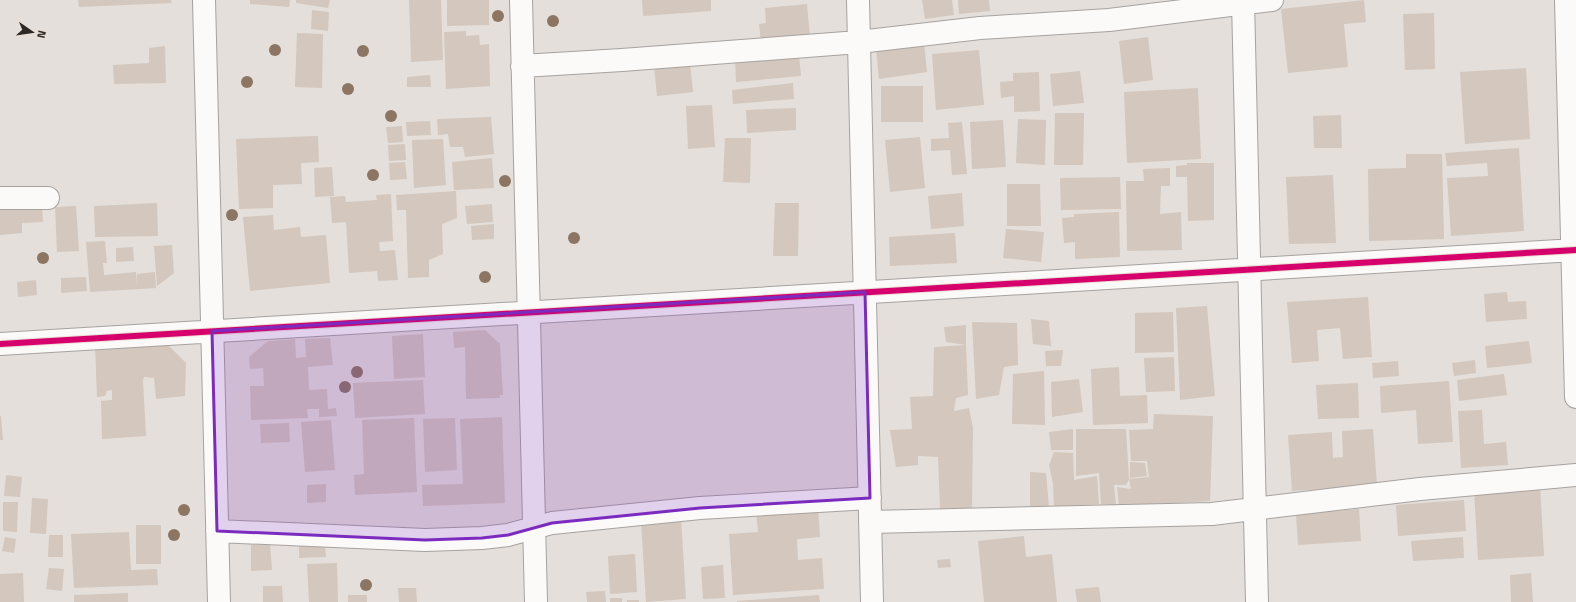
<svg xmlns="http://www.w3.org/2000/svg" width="1576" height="602" viewBox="0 0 1576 602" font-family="'Titillium Web',sans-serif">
	<rect width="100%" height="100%" fill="#e4dfda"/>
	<path fill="#d4c7bd" d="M78,0h93l1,3 -93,4z
		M250,0h40l-1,7 -39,-3z
		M296,0h34l-2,8 -32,-5z
		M409,0h32l2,60 -32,2z
		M447,0h42v25l-42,1z
		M642,0h69v11l-68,5z
		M922,0h30l2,15 -29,4z
		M958,0h31l1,11 -31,3z
		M1364,0l2,22 -22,2 4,43 -60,6 -7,-64z
		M807,4l3,33 -49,5 -2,-18 7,-1 -1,-15z
		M312,10l17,2 -1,19 -17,-2z
		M1434,13l1,56 -30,1 -2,-56z
		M466,31v5l13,-1 1,10 9,-1 1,42 -44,3 -2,-57z
		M297,33l26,1 -1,54 -27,-1z
		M1148,37l5,43 -29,4 -5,-43z
		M924,43l3,29 -48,7 -3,-30z
		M165,46l1,37 -52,1 -1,-19 36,-2v-15z
		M979,50l5,55 -48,5 -4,-56z
		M799,55l2,21 -65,6 -1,-22z
		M690,63l3,29 -36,4 -3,-30z
		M1526,68l4,71 -65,5 -5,-72z
		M1080,71l4,32 -31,3 -3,-32z
		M1039,72l1,39 -26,1v-16l-13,2 -1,-16 13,-1v-8z
		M430,75l1,12h-24v-10z
		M793,83l1,16 -61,5 -1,-14z
		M881,86h42v36h-42z
		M1198,88l3,71 -74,4 -3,-71z
		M712,105l3,42 -27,2 -2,-43z
		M796,108v22l-49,3 -1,-23z
		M1055,113h29l-1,52h-29z
		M1341,115l1,33h-28l-1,-32z
		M491,117l3,37 -29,3 -2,-10h-13l-2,-13 -10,1 -1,-16z
		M1018,119l28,1 -1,45 -29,-2z
		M1003,120l3,47 -34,2 -2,-47z
		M430,121l1,14 -24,1 -1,-14z
		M962,122l5,52 -15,1 -2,-25 -19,1v-12l18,-1 -1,-15z
		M402,126l1,16 -15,1 -2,-16z
		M318,136l1,26 -18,1 1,21 -29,1v23l-34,1 -3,-70z
		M920,137l5,51 -35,4 -5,-52z
		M725,138h26l-1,45 -27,-1z
		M443,139l3,46 -32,3 -2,-48z
		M405,144l1,16 -17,1 -1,-16z
		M1519,148l5,83 -73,5 -4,-58 41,-2 -1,-13 -40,3 -2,-13z
		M1406,154h36l2,85 -75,2 -1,-72 38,-1z
		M492,158l2,30 -40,2 -2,-28z
		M405,162l2,17 -17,1 -1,-17z
		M1187,163h27v57l-26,1 -1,-44h-11v-11l11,-1z
		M332,167l2,29 -19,1 -1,-29z
		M1170,168v18h-9l-1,28 21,-2 1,38 -55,1 -1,-70h18l-1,-12z
		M1333,175l3,68 -47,1 -3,-67z
		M1120,177l1,32 -60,1 -1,-32z
		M1007,184h33l1,42h-34z
		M456,191l1,27 -15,6 1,30 -14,6v17l-21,1 -2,-68h-9l-1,-15z
		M962,193l2,33 -33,3 -3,-33z
		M391,194l2,47 -14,1 1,9 15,-1 3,30 -20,1 -1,-10 -28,2 -3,-51 -14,1 -2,-26 15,-1 1,6 31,-2 -1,-5z
		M157,203l1,33 -63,1 -1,-31z
		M775,203h24l-1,53h-25z
		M492,204l1,18 -26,2 -2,-18z
		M76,206l3,45 -22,1 -2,-45z
		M0,207h42l1,15 -21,1v10l-22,2z
		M1119,212l1,45 -45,2v-17l-11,1 -2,-25 12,-1v-3z
		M273,215l1,15 26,-3 1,10 25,-2 4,48 -80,8 -7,-74z
		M494,224v15l-22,1 -1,-14z
		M1006,229l38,3 -3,30 -38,-4z
		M955,233l2,30 -67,3 -1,-29z
		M105,241l2,22h-4l1,12 32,-3 1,13v-11l18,-2 1,16 -66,4 -4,-50z
		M172,245l2,28 -17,13 -3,-40z
		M133,247l1,14 -18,1v-14z
		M86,277l1,14 -26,2v-15z
		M36,280l1,15 -19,2 -1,-15z
		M1507,292l1,10 18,-1 1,18 -41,3 -2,-28z
		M1368,297l4,60 -29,2 -3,-31 -23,2 2,31 -27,2 -5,-61z
		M1207,306l8,90 -35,4 -4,-92z
		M1173,312l1,40 -39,1v-40z
		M1031,319l18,2 2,25 -18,-2z
		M972,322l45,1 1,42 -14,2 -5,28 -23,4z
		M966,325v20l-20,-3 -2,-15z
		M485,330l15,14 3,51h-3v3l-34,1 -1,-52 -11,1 -1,-16z
		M423,334l2,43 -31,2 -2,-43z
		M330,338l3,27 -25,2 1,23 18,-1 1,20 8,-1 1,8 -18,1v-8h-12l1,9 -57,2 -1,-34h14l-1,-18 -13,1 -1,-12 19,-16 27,-2 1,19 10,-1 -1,-18z
		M1529,341l3,22 -45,5 -2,-22z
		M167,344l19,19 -1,33 -29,3 -2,-21 -10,-1 -1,4 3,55 -44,3 -1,-38 11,-1v-10l-5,1 -2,5 -8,1 -2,-51z
		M966,345l2,50 -12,3 -2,13 15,-3 4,20 -1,81h-32l-2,-52 -20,-1v9l-22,2 -6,-37 22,-1 -2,-32 23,-1 1,-49z
		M1063,350l-2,16h-15l-1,-15z
		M1174,357l1,34 -29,1 -2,-34z
		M1475,360l1,13 -22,3 -2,-13z
		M1398,361l1,15 -26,2 -1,-15z
		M1119,367l1,29 27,-1 1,28 -55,2 -2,-56z
		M1044,371l1,54 -33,-1 1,-50z
		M1504,374l3,21 -48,6 -2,-21z
		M1079,379l4,33 -31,5 -1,-35z
		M423,380l2,34 -70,4 -2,-35z
		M1449,381l4,61 -35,2 -2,-34 -35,3 -1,-27z
		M1358,383l1,35 -41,1 -2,-34z
		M1482,410l2,34 22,-2 2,23 -47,3 -3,-57z
		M1154,414l59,2 -3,85 -91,5 -2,-19 14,2 -2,-10 20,-2 -2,-16h-16l-2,-31 24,-1z
		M0,416h1l2,24h-3z
		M502,417l3,86 -82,3 -1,-21 41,-1 -3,-65z
		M414,418l3,74 -62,3 -1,-20 10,-1 -2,-54z
		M455,418l2,52 -32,2 -2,-53z
		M331,420l4,50 -30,2 -4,-50z
		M289,423l1,19 -29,1 -1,-19z
		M1073,429v21h-22l-2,-18z
		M1076,429h50l3,50 -3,6h-12l2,20 -15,-1 -2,-31 -23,3z
		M1373,429l4,56 -85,6 -4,-56 44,-3 1,26 10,-1 -1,-26z
		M1054,452l19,1 1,27 23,-4 2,28 -45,3 -1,-23 -4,-19z
		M1130,462l15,1 2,13 -17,2z
		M1030,472l16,1 3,34 -19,-1z
		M6,475l16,2 -2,20 -16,-1z
		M326,484v18l-19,1v-18z
		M1540,485l4,71 -66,4 -4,-70z
		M32,498l16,1 -2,35 -16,-1z
		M1464,500l2,31 -68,5 -2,-31z
		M3,502h15l-1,30 -14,-1z
		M818,507l2,30 -23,2 1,21 24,-2 2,31 -91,6 -4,-61 29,-2 -2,-21z
		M1359,509l2,32 -63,4 -2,-31z
		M681,519l5,80 -40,3 -5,-80z
		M136,525h25v39h-25z
		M129,532l2,38 26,-1 1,16 -84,3 -3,-54z
		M49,535h14v22h-15z
		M1024,536l2,21 26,-3 5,48h-73l-6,-61z
		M5,537l11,2 -2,14 -12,-2z
		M1463,537l1,21 -51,3 -2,-20z
		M270,544l2,26 -21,1v-26z
		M325,544l1,13 -27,1v-13z
		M635,554l2,38 -27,2 -2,-38z
		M950,559l1,8 -13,1 -1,-8z
		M337,563l1,39h-29l-2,-38z
		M723,565l2,33 -22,1 -2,-32z
		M49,568l15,1 -2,22 -16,-2z
		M23,573l1,29h-24v-28z
		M1531,573l2,29h-22l-1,-27z
		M263,586h19l1,16h-20z
		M1099,587l2,15h-24l-2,-13z
		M398,588h18l1,14h-18z
		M605,591l1,11h-19l-1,-10z
		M128,593v9h-54v-7z
		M348,595h19v7h-19z
		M819,595l1,7h-83v-1z
		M610,598h12v4h-12z
		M627,600h12v2h-12z"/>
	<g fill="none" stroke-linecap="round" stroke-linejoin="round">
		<defs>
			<path id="minor" d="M204,0l15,602
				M521,0l15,602
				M858,0l14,602
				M1243,0l14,602
				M1566,0l10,397
				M522,66l100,-6 237,-18 121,-14 129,-8 163,-20
				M0,198h48
				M0,344l1576,-94
				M870,522l342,-8 208,-25 156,-14
				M217,531l208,9 57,-2 26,-3 44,-12 148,-15 170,-10"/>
		</defs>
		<use href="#minor" stroke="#a7a29f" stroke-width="24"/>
		<use href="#minor" stroke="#fbfaf9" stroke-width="22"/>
		<defs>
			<path id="cycleway" d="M0,344l1576,-94"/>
		</defs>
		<use href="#cycleway" stroke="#e9ded5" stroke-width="8"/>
		<use href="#cycleway" stroke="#d6006c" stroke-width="6"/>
	</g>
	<g fill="#8c7663">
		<circle cx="498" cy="16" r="6"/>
		<circle cx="553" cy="21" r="6"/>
		<circle cx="275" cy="50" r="6"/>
		<circle cx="363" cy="51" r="6"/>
		<circle cx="247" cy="82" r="6"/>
		<circle cx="348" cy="89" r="6"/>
		<circle cx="391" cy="116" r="6"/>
		<circle cx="373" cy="175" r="6"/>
		<circle cx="505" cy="181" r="6"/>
		<circle cx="232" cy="215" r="6"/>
		<circle cx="574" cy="238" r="6"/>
		<circle cx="43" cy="258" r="6"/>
		<circle cx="485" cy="277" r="6"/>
		<circle cx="357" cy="372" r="6"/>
		<circle cx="345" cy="387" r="6"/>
		<circle cx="184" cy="510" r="6"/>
		<circle cx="174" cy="535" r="6"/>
		<circle cx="366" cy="585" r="6"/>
	</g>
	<path fill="#7b2cbf" fill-opacity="0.2" stroke="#7b2cbf" stroke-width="3" stroke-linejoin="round" d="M865,292l5,206 -170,10 -148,15 -44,12 -26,3 -57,2 -208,-9 -5,-200z"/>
	<g transform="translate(32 32) rotate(103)" stroke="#e9ded5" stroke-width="3" paint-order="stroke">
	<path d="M0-3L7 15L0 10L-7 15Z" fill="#2c2825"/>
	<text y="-6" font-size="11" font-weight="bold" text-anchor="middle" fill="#2c2825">N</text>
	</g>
</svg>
